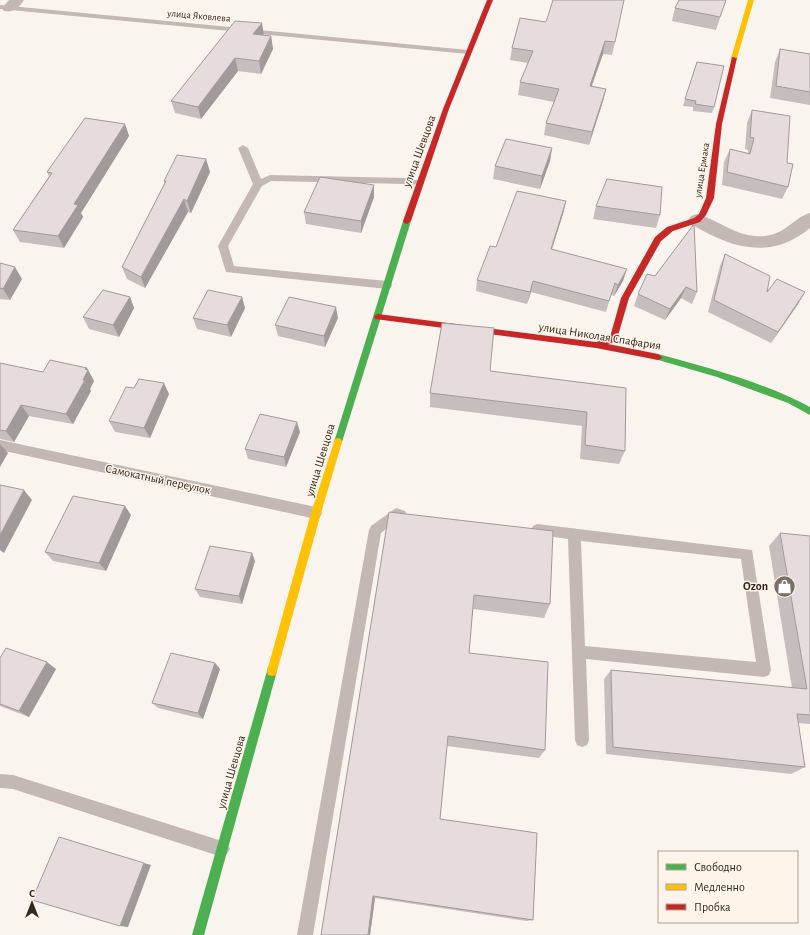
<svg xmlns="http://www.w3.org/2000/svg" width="810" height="935" viewBox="0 0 810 935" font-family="'Alegreya Sans',sans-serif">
	<rect width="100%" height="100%" fill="#faf4ef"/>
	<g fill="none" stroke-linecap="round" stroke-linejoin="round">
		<path fill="#c4b8b4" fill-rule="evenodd" d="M0,5l468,45 4,2 -4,2 -468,-45z
			M243,145l5,3 13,31 9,-4 136,3 16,3 2,2 -2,2 -16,-1 -135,-3 -9,5 -34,60 6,20 153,15 4,1 1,3 -1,3 -4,1 -161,-17 -8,-26 35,-62 -15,-36z
			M0,440l316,67 4,2 2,4 -2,4 -4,2 -316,-69z
			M396,508l9,3 2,4 -2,4 -7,1 -17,13 -68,402h-16l72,-405 2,-4z
			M537,524l215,26 19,120 -2,5 -5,2 -178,-18 3,81 -2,5 -5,2 -5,-2 -2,-5 -7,-201 -35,-5 -2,-4 2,-4zM581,541l160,18 15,103 -171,-16z
			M0,774l13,1 209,66 5,3 3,5 -3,5 -5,3 -209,-68 -13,-1z"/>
		<path fill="#c4b8b4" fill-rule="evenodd" d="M9,0h15c-5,8 -11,13 -20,11l-2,-3z
			M810,213v15c-40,33 -79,20 -119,-4l-3,-4 3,-4 6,-2c28,8 49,32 82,18 11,-5 19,-16 31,-19z"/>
		<path fill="#4caf50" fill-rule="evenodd" d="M407,218l4,3 -69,221 -1,3h-6l-1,-3 69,-221z
			M658,354c51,14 105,28 152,53v8l-22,-12 -71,-26 -62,-18 -1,-2z
			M272,666l4,1 1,4 -73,264h-12l75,-264 1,-4z"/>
		<path fill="#ffc107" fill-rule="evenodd" d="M748,0h6l-17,58 -5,1 -1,-1z
			M338,438l3,1 1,3 -21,71 -44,158 -1,4 -4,1 -4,-1 -1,-4 44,-158 23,-71 1,-3z"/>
		<path fill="#c62828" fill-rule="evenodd" d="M487,0h6l-44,109 -38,112 -4,3 -3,-1 -1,-2 40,-112z
			M732,57l5,1 -15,66 -8,74 -8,17 -6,7 -27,9 -12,10 -32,57 -12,41 -1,2 -8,3 50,10 4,3 -1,2 -3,1 -62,-12 -221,-29 -1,-2 1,-2 3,-1 218,28 14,-5 11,-39 34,-61 12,-10 27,-9 5,-4 7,-16 10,-74z"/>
	</g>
	<path fill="#c6bdbe" d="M726,0l-10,30 -44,-9 3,-13z
		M520,18l95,24 -3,13 -9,-1 -11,32 14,3 -3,12 -14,44 -45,-10 2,-12 8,-21 -36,-7 2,-13 8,-19 -18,-3 2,-12z
		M263,36h8l2,13 -12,25 -23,-3 -37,48 -26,-6 -4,-12z
		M780,49l30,5v51l-40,-7 5,-36z
		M697,62l17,45 -2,6 -19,-2v-4l-10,-1z
		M752,110l35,53 1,24 -6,12 -60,-14 2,-23 6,-13 18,4v-3l-3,-1 2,-26z
		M125,124l4,12 -48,77 2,4 -19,31 -44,-6 -7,-12 36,-54 -2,-4z
		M552,148l-2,13 -10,28 -47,-10 2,-13z
		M206,159l4,13 -19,41 -3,-1 -43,76 -18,-9 -5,-12 42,-83v-3z
		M374,197l-13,36 -55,-9 -2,-12z
		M566,201l-3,13 -11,35 71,32 -9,15 -3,-1 -5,17 -75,-20 -4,12 -51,-13 1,-11 19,-33z
		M596,206l64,9 -4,13 -63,-9z
		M694,224l3,68 -5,12 -11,-6 -16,22 -31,-14 4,-12 17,-18z
		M725,254l42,38h38l-7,12 -27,39 -63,-31 12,-46z
		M0,263l22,16 -12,21 -10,-1z
		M130,297l4,11 -15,29 -30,-8 -6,-12z
		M242,297l3,11 -14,29 -34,-8 -4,-11z
		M338,318l-13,29 -47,-11 -3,-11z
		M0,363l43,9 44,-4 7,13 -4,8 1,2 -18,33 -44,-8 -15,26 -14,-3z
		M490,371l136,17 -1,63 -6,13 -39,-5 2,-33 -152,-19v-14z
		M169,394l-19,44 -35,-6 -6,-11z
		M300,432l-14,35 -38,-8 -3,-10z
		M389,512l161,92 -6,14 -71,-9 -4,44 76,97 -6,8 -92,-12 -7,73 93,101 -6,1 -152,-23 -5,37h-49z
		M131,515l-25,56 -53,-10 -8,-9z
		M780,533l30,3v188l-12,-1 7,44 -14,7 -185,-20 -2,-75 7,-9 181,18 -23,-142z
		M255,561l-13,43 -42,-7 -5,-8z
		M0,658l56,11 -27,48 -29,-11z
		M215,663l5,6 -17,50 -45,-11 -6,-5z"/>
	<path fill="#a19a9b" d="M262,23l2,13 -11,-2z
		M271,36l2,13 -12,25 -2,-13z
		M605,41l-2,13 -16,44 3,-12z
		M235,58l3,13 -37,48 -3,-12z
		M606,89l-3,12 -14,44 3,-13z
		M125,124l4,12 -48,77 2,4 -19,31 -6,-12 16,-32z
		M552,148l-2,13 -10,28 2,-13z
		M206,159l4,13 -19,41 -4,-12z
		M374,185v12l-13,36v-12z
		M184,199l4,13 -43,76 -4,-11z
		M566,201l-3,13 -15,47 3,-12z
		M15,267l7,12 -12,21 -7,-11z
		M627,269l-4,12 -9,15 4,-11z
		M533,281l-2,11 -4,12 3,-12z
		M686,287l-5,11 -16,22 5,-11z
		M805,292l-7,12 -27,39 7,-11z
		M130,297l4,11 -15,29 -6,-12z
		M242,297l3,11 -14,29 -4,-12z
		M336,307l2,11 -13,29 -1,-11z
		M87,368l7,13 -4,8 1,2 -18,33 -7,-10 17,-34 2,-11z
		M164,383l5,11 -19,44 -6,-10z
		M21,405l8,11 -15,26 -8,-11z
		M297,422l3,10 -14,35 -2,-10z
		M0,444l8,9 -8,14z
		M24,490l8,10 -28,53 -4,-3v-15z
		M125,506l6,9 -25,56 -7,-8z
		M252,553l3,8 -13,43 -3,-8z
		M47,662l9,7 -27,48 -10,-6z
		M215,663l5,6 -17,50 -5,-6z
		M144,863l7,2 -23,62 -8,-1z
		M373,896l2,2 -5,37h-2z"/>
	<path fill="#e6dcdd" stroke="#a19a9b" d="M553,0h71l-9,42 -10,-1 -15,45 16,3 -14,43 -46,-9 13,-34 -39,-7 13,-31 -21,-3 8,-30 26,4z
		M679,0h47l-6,17 -45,-9z
		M235,21l27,2 -9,11 18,2 -12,25 -24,-3 -37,49 -27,-6z
		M780,49l30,5v38l-34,-6z
		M697,62l27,4 -10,41 -19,-3 1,-3 -11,-2z
		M752,110l38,6 -3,47 6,1 -5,23 -61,-15 3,-23 20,5 4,-16 -4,-1z
		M85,118l40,6 -51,80 4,1 -20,31 -45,-6 39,-57 -5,-1z
		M506,139l46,9 -10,28 -47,-10z
		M177,155l29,4 -19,42 -3,-2 -43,78 -19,-10 44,-86h-2z
		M320,177l54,8 -13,36 -57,-9z
		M607,179l55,8 -2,28 -64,-9z
		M517,191l49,10 -15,48 76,20 -9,16 -3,-2 -6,18 -76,-20 -3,11 -53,-12 13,-34 6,1z
		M694,224l3,68 -11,-5 -16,22 -32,-15 9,-20 8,2z
		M725,254l45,22 -3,16 10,-13 28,13 -27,40 -64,-32z
		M0,263l15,4 -12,22 -3,-1z
		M103,290l27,7 -17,28 -30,-8z
		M208,290l34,7 -15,28 -34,-7z
		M289,297l47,10 -12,29 -49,-11z
		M442,323l52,5 -4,43 136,17 -1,63 -40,-6 2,-33 -157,-19z
		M50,360l37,8 -2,1 3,1 -5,10h2l-19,34 -45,-9 -15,26 -6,-1v-67l43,9z
		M139,379l25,4 -20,45 -35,-7 17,-34 8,1z
		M260,414l37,8 -13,35 -39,-8z
		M0,485l24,5 -24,45z
		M73,496l52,10 -26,57 -54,-11z
		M389,512l164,19 -3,73 -76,-9 -5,58 79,9 -3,88 -97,-14 -8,83 97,14 -4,87 -160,-24 -5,39h-47z
		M780,533l30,3v179l-13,-1 8,53 -192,-20 -2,-77 196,19z
		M210,546l42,7 -13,43 -44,-7z
		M6,648l41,14 -28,49 -19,-7v-46z
		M171,653l44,10 -17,50 -46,-10z
		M59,837l85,26 -24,63 -88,-26z"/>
	<defs>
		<symbol id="shop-disc" viewBox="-11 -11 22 22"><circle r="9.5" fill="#786f67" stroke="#fff4ea"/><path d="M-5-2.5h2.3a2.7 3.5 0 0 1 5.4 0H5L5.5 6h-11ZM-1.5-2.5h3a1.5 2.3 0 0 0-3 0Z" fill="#fff"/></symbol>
	</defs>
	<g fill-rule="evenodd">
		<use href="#shop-disc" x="772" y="574" width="25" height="25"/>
	</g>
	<g text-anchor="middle" stroke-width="3" stroke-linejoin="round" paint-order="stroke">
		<g font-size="10" fill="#32281e" stroke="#fff4ea">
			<text transform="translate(199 15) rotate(5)" y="4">улица Яковлева</text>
			<text transform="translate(701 170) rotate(-81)" y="4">улица Ермака</text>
		</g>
		<g font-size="12" fill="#32281e" stroke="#fff4ea">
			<text transform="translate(419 151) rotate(-70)" y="4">улица Шевцова</text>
			<text transform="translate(600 336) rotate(9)" y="4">улица Николая Спафария</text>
			<text transform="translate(320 460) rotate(-73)" y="4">улица Шевцова</text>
			<text transform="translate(158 479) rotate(12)" y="4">Самокатный переулок</text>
			<text transform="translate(231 772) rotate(-74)" y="4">улица Шевцова</text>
		</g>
		<g font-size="12" font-weight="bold" fill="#32281e" stroke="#fff4ea" text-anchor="end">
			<text x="768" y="590">Ozon</text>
		</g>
	</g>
	<rect x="658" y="851" width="140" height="72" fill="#fff4ea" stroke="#ada298"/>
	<rect x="666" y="864" width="20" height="6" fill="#4caf50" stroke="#ada298"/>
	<text x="694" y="871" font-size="12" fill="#32281e">Свободно</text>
	<rect x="666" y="884" width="20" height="6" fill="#ffc107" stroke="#ada298"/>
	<text x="694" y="891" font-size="12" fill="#32281e">Медленно</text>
	<rect x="666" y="904" width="20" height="6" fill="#c62828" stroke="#ada298"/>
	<text x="694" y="911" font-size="12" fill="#32281e">Пробка</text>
	<g transform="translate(32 903)" stroke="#fff4ea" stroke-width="3" paint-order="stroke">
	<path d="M0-3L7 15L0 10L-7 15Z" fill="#32281e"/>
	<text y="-6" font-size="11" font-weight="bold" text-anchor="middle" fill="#32281e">С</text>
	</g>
</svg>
